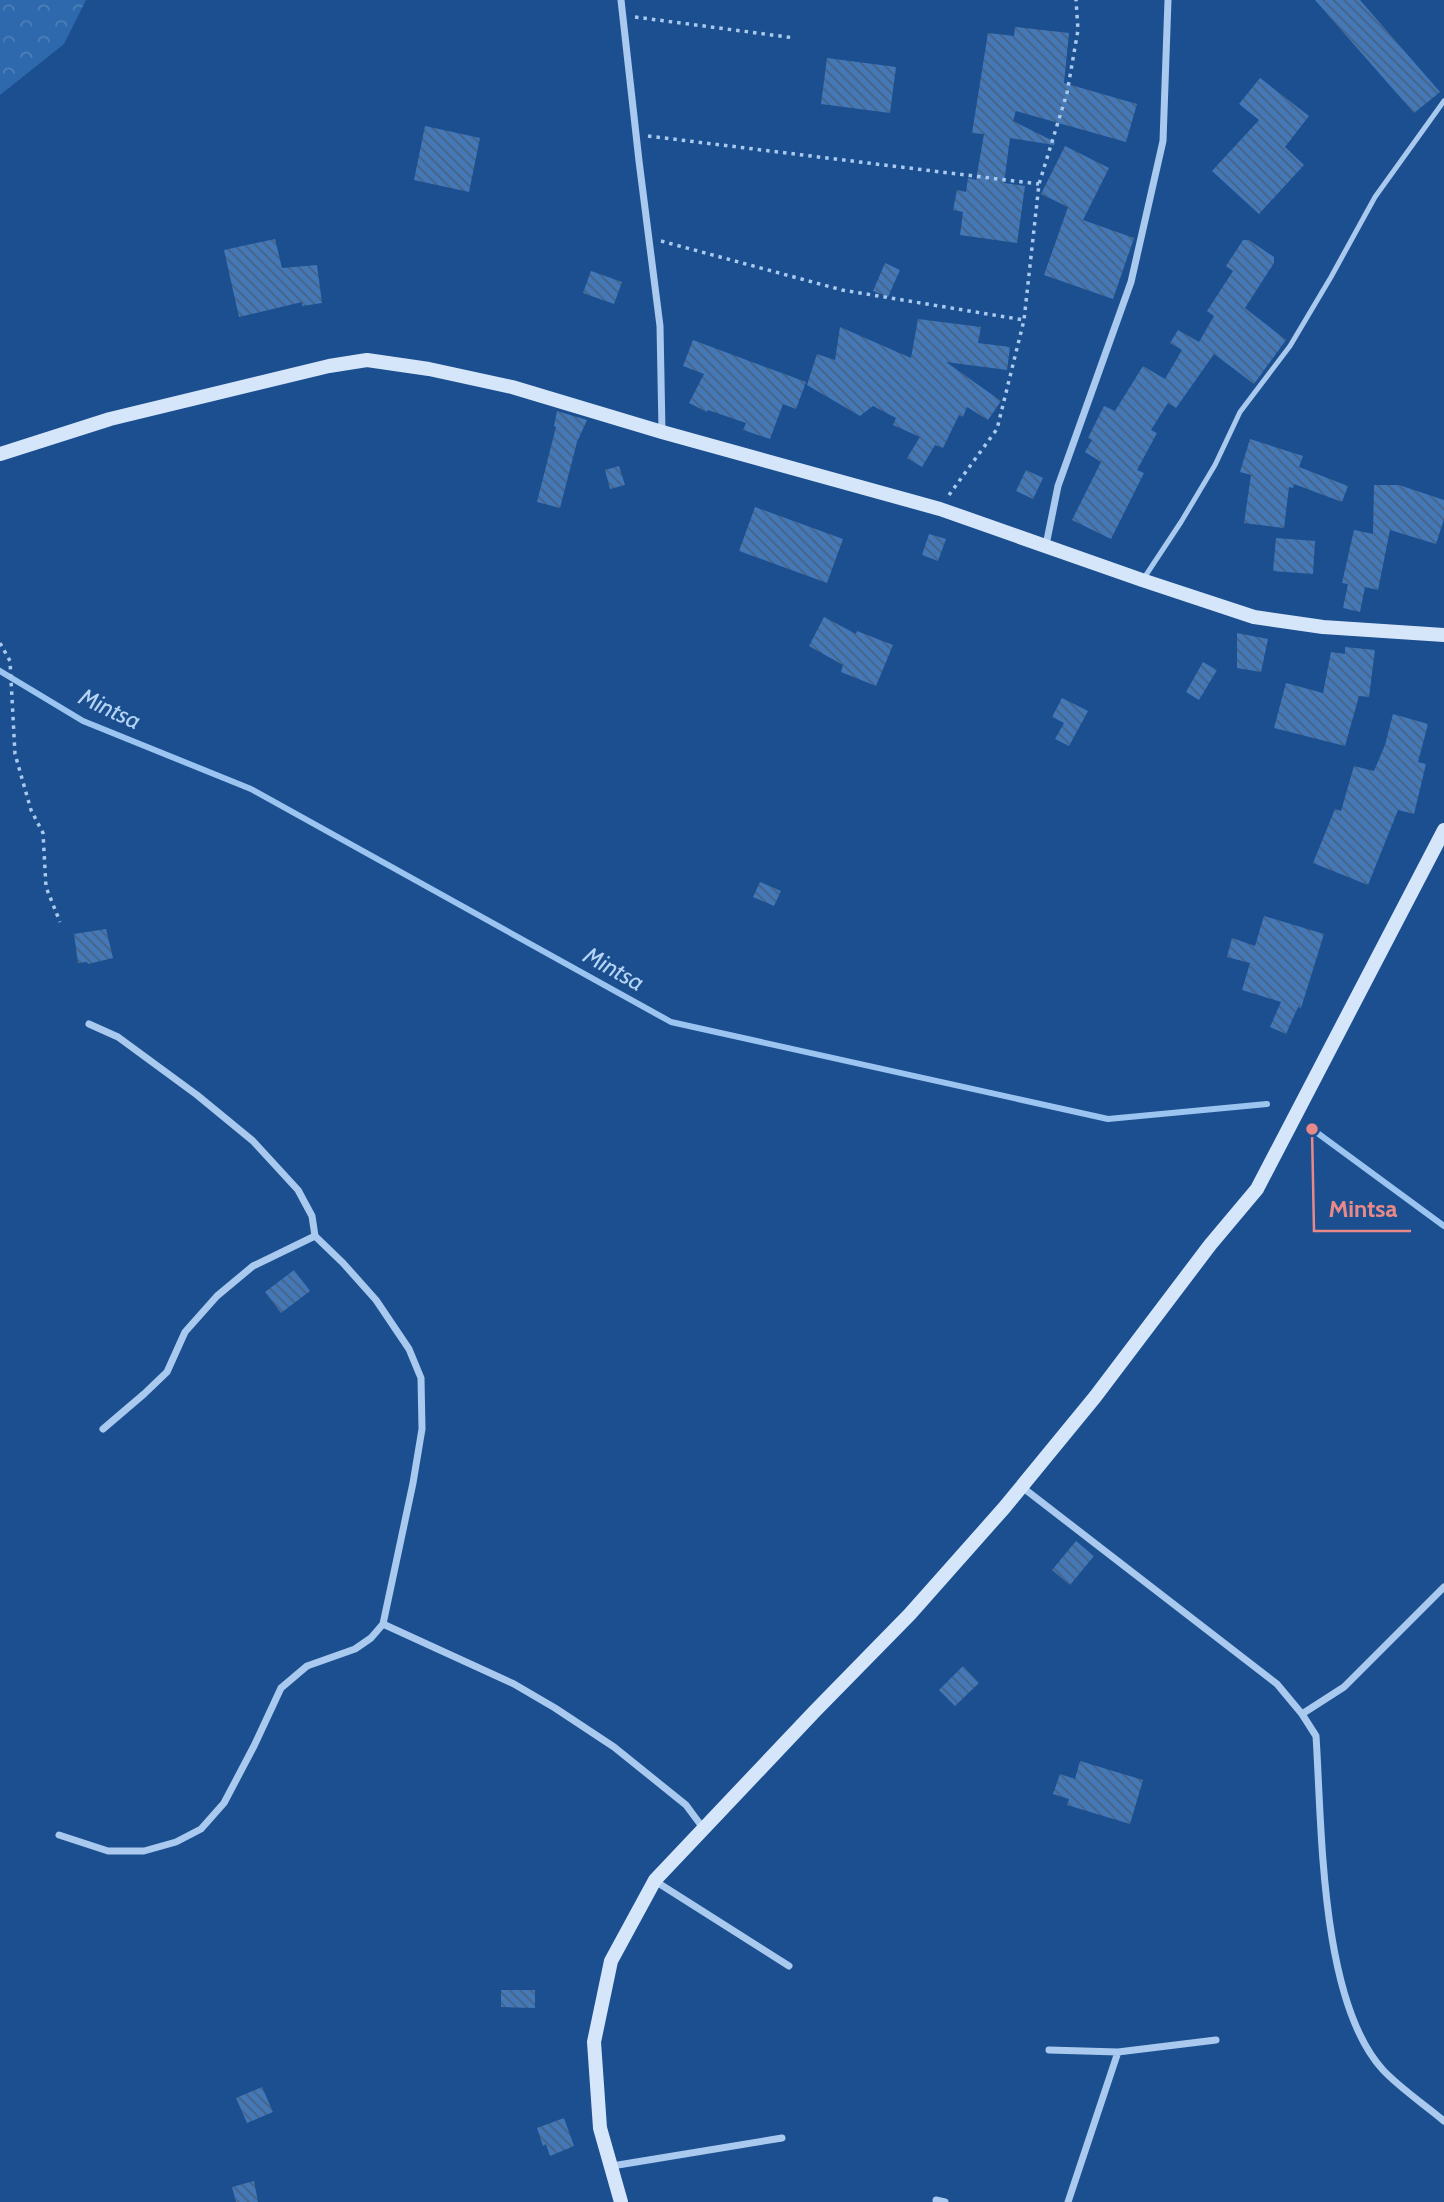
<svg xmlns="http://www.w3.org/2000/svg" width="1444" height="2202" viewBox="0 0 1444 2202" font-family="Cabin,sans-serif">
	<defs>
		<pattern id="forest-crowns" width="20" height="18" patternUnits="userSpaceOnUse" patternTransform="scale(1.75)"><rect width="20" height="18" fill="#2e69ad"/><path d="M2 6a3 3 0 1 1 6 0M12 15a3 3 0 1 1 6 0" fill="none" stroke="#4d80b9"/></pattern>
		<pattern id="building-back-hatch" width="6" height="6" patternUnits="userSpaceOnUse" patternTransform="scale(1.75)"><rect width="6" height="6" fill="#4478b7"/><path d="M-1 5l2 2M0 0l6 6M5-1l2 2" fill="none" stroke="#486282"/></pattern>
	</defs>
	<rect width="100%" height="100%" fill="#1b4f8f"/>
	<path fill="url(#forest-crowns)" d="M0,0h86l-22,44 -64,51z"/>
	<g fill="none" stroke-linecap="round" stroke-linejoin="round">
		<path stroke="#9cc4f0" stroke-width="6" d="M0,671l83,50 168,68 420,233 437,97 159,-15
			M1312,1129l132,97"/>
	</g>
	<path fill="url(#building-back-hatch)" d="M1315,0h45l80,92 -26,21z
		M1015,27l54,6 -5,50 73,21 -11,38 -110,-31 -3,10 42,21 -1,3 -44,-7 -6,45 21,3 -8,57 -57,-8 3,-23 -10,-2 4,-20 9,2 2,-14 8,2 8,-46 -12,-1 16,-100 26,3z
		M827,58l69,9 -6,46 -69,-9z
		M1260,78l49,38 -24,31 19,18 -45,49 -47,-43 47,-51 -20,-16z
		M425,126l55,12 -11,54 -55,-12z
		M1065,146l44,22 -26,52 51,18 -21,61 -69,-24 24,-68 -27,-13z
		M275,239l7,29 35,-3 5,38 -20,3v-4l-63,15 -15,-67z
		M1243,240h6l25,17v6l-29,45 41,32 -32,44 -40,-30 -38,54 -8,-5 -17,27 6,3 -20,37 7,3 -33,66 -39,-19 29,-58 -16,-10 7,-12 -4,-2 16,-32 11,5 28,-45 22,13 17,-29 -12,-7 8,-13 21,12 15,-26 -7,-5 26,-40 -7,-5z
		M885,263l15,7 -12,27 -15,-6z
		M591,271l31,11 -8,22 -31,-11z
		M918,319l63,8 -3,16 32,4 -3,23 -61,-8 55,39 -13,19 -21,-13 -4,10 -4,-2 -16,33 -8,-3 -13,22 -15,-9 13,-21 -27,-12 3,-7 -23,-12 -13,10 -53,-31 10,-31 18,6 5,-33 71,31z
		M693,340l113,42 -10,27 -13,-5 -13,35 -27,-9 3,-7 -38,-13 -1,2 -18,-9 15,-29 -21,-8z
		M557,411l30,9 -10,22 -17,66 -23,-6 19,-75 -2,-1z
		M1250,439l53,17 -4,11 49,19 -6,16 -48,-18 -1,4 -4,-1 -5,41 -40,-5 7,-48 -11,-3z
		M619,466l6,19 -15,4 -5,-19z
		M1026,470l17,8 -10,21 -17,-8z
		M1374,485h25l45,15v19l-8,25 -46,-14 -12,60 -13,-3 -5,25 -17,-4 5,-24 -6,-1 12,-53 19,4z
		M755,507l88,32 -16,44 -88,-32z
		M929,534l17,5 -8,22 -16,-6z
		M1276,538l39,3 -2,33 -40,-3z
		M824,617l32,17 1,-3 36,14 -17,41 -35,-14 2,-7 -34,-19z
		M1237,633l31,6 -7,33 -24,-4z
		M1345,647l30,3 -6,47 -10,-1 -14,50 -71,-18 12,-45 37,10 8,-41 14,2z
		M1203,662l14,8 -18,30 -13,-8z
		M1062,698l26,13 -19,35 -14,-7 9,-16 -12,-6z
		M1393,714l35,10 -10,38 8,2 -12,50 -16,-4 -30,75 -55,-22 22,-54 6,2 13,-45 20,5 11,-26z
		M760,882l21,9 -7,15 -21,-9z
		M1264,916l60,18 -23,74 -3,-1 -12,27 -16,-7 11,-25 -39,-12 8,-27 -23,-6 5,-19 23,8z
		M106,929l7,29 -25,6 -1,-2 -9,1 -4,-29z
		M294,1270l16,21 -29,22 -16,-21z
		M1076,1541l18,15 -24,29 -18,-15z
		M963,1666l16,17 -24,23 -16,-16z
		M1080,1761l63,19 -13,44 -63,-19 2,-6 -16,-5 7,-20 15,5z
		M501,1990h34v18l-34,-1z
		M262,2087l11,25 -26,11 -11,-25z
		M564,2118l10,28 -24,10 -4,-12 -3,2 -6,-18z
		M254,2181l4,21h-22l-4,-15z"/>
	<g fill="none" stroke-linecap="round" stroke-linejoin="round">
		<path stroke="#a9c9ee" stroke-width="3.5" stroke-dasharray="3.5 5" stroke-linecap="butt" d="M635,17l160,21
			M648,136l391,48
			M661,241l181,49 182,30
			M949,495l48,-66 27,-109 15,-136 28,-91 11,-63 -2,-30
			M0,643l10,18 5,93 16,56 12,23 3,54 14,35"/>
		<path stroke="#a9c9ee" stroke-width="5" d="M1144,578l37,-56 34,-57 25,-53 50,-66 41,-69 44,-80 69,-96"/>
		<path stroke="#a9c9ee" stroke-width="7" d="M621,0l18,161 21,165 2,105
			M1046,545l12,-59 73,-204 32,-141 5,-141
			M89,1024l29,13 79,58 56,46 45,49 14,26 3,20
			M103,1429l41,-35 23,-22 18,-40 32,-36 36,-30 62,-30 28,27 33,37 33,49 12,29 1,51 -9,54 -30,141 131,60 41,24 59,39 72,58 17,23
			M1022,1487l255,197 25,30 14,22c6,91 4,265 67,334 18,19 41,34 61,51
			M1302,1714l42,-27 100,-100
			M59,1835l49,16h36l32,-9 25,-13 23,-26 30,-57 27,-58 26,-22 48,-17 16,-11 12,-14
			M655,1881l134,85
			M1049,2050l69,2 98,-12
			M612,2166l170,-28
			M936,2200l9,2
			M1068,2202l50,-150"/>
		<path stroke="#d6e6fa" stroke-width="14" d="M0,454l110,-35 219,-53 38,-6 62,9 83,18 150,45 278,77 202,71 112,37 69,10 121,8
			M621,2202l-21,-74 -6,-86 17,-81 44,-81 160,-169 95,-97 94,-106 91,-111 115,-152 47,-56 187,-359"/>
	</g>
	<g text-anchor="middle" stroke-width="5" stroke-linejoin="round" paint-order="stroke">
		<g font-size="24" font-style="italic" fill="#b5d3f5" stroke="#1b4f8f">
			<text transform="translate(110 709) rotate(25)" y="8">Mintsa</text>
			<text transform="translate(614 969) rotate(29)" y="8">Mintsa</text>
		</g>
	</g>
	<path fill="none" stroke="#e88989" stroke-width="2.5" d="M1312 1129L1314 1231H1411"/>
	<circle fill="#e88989" stroke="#1b4f8f" stroke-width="2.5" cx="1312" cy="1129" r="7"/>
	<g font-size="24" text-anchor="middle" font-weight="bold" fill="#e88989" stroke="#1b4f8f" stroke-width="5" stroke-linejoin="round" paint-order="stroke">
		<text x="1363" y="1217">Mintsa</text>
	</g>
</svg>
